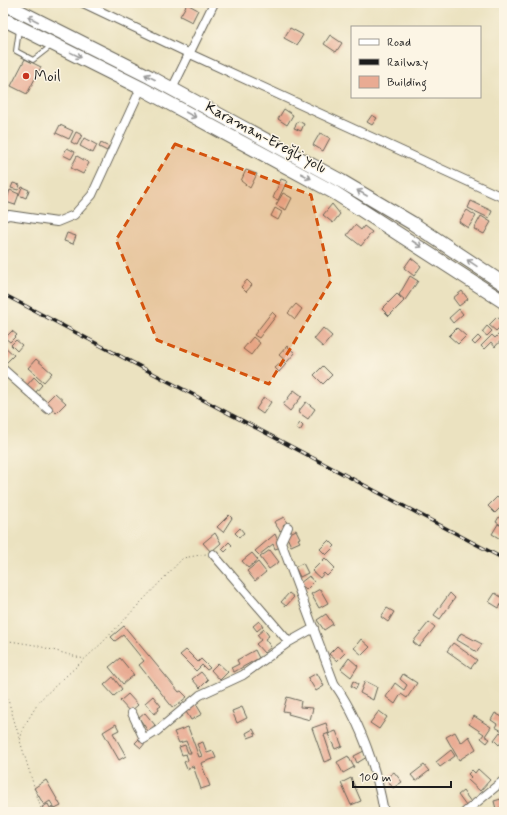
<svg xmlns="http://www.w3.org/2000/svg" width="507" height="815" viewBox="0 0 507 815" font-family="Mynerve,sans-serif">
	<rect width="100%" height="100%" fill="#fcf5e5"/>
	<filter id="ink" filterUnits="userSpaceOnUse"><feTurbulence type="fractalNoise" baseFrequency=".025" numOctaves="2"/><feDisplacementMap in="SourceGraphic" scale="8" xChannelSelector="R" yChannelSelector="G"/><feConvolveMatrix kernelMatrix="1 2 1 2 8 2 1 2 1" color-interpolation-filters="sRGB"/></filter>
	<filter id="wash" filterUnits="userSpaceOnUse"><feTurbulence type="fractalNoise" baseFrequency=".012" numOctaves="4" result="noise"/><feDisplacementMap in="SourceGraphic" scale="16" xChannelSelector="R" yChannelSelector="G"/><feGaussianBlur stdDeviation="0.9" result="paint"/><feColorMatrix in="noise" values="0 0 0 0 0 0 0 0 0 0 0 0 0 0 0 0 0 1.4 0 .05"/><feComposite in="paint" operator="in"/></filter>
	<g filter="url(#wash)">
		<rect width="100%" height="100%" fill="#ebe2c0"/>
		<g id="blocks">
			<path fill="#e9ab93" d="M187,4l11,6 -6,12 -12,-6z
				M290,28l13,7 -6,10 -13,-7z
				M330,35l12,8 -6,9 -12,-8z
				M25,59l16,8 -14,27 -16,-8z
				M284,109l9,6 -6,10 -9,-6z
				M372,115l5,3 -5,7 -5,-3z
				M298,121l6,3 -3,7 -7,-3z
				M60,125l13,6 -4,8 -13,-6z
				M76,132l6,3 -5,10 -6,-3z
				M320,133l10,5 -7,13 -10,-6z
				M84,138l13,7 -4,8 -13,-7z
				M101,143l8,4 -2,4 -8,-4z
				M67,148l8,4 -4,7 -8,-4z
				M77,156l12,7 -6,11 -12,-6z
				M246,170l11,4 -7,14 -9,-7z
				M281,179l6,2 -9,19 -5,-2z
				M13,183l7,2 -2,5 -7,-2z
				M22,187l7,3 -3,8 -7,-3z
				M10,190l9,4 -4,11 -9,-3z
				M283,193l9,5 -6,12 -10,-5z
				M471,201l21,10 -3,7 -21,-10z
				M332,204l8,10 -7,9 -10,-8z
				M275,208l7,4 -4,8 -7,-4z
				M467,210l9,6 -8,12 -9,-6z
				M481,216l10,6 -7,12 -10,-5z
				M355,225l6,5 3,-4 8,6 -11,14 -14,-11z
				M67,233l9,3 -3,8 -9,-3z
				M411,258l10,8 -7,10 -10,-8z
				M410,276l8,5 -13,19 -6,-5z
				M247,280l5,5 -6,7 -5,-5z
				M462,291l6,8 -9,7 -6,-8z
				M397,294l7,7 -15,15 -7,-7z
				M296,304l6,5 -7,10 -7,-6z
				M459,309l4,5 -10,9 -4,-5z
				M272,312l4,4 -17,22 -5,-3z
				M497,317l7,6 -8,8 -7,-6z
				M487,326l5,5 -5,5 -5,-4z
				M323,328l9,8 -9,11 -9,-8z
				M457,328l9,8 -8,8 -9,-8z
				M12,331l5,4 -7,7 -5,-4z
				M499,334l4,4 -8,9 -4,-5 -7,7 -3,-3 11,-11 3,3z
				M478,336l3,3 -6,6 -3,-3z
				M253,337l7,6 -9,12 -8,-6z
				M16,340l6,5 -5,6 -6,-6z
				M4,346l10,9 -8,8 -3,-3z
				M287,346l8,7 -8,9 -8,-7z
				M36,359l16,14 -8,9 -16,-14z
				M283,361l3,3 -7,8 -4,-4z
				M323,366l9,9 -9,9 -9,-9z
				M34,377l8,8 -7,8 -8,-8z
				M294,390l8,6 -12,15 -7,-6z
				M55,393l11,10 -10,10 -10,-11z
				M264,397l7,5 -8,12 -7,-5z
				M306,402l9,7 -7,10 -10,-7z
				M300,423l3,3 -3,5 -4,-3z
				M497,497l7,7 -9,9 -7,-7z
				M229,515l3,3 -9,14 -6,-5z
				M284,517l3,6 -4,2 2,3 -5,3 -6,-9z
				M499,517l5,3v7l-8,-5z
				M498,524l6,3 -2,4 2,2v8l-12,-7z
				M240,528l4,5 -5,4 -4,-4z
				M296,530l4,8 -2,1 2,3 -9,4 -5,-11z
				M215,533l6,10 -10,9 -8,-9z
				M275,534l6,13 -6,2 -2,-5 -14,11 -4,-4z
				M329,540l6,6 -9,9 -6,-6z
				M229,542l3,3 -7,7 -3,-3z
				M270,550l9,12 -10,7 -9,-12z
				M252,553l6,7 -10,8 -6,-7z
				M325,558l10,10 -8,8 -3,-3 -4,5 -8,-7z
				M258,562l8,10 -11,9 -8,-10z
				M303,563l5,10 -8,4 -5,-10z
				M309,576l5,6 -8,8 -6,-7z
				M320,589l8,14 -9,5 -8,-14z
				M289,593l5,4 -8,9 -5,-4z
				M450,593l5,5 -15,21 -6,-4z
				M495,593l9,6 -5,9 -10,-6z
				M387,608l7,4 -6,10 -7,-5z
				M326,614l7,10 -9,6 -7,-10z
				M259,621l4,5 -6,5 -4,-5z
				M429,622l6,5 -16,20 -6,-5z
				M124,626l55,66 2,-1 6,6 -14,11 -34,-43 5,-4 -21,-26 -8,6 -4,-4z
				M264,629l5,7 -4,3 6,8 -7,6 -8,-9 5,-4 -4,-5z
				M461,633l21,11 -5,8 -20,-12z
				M361,639l9,8 -8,8 -8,-7z
				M453,643l24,17 -6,8 -24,-17z
				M337,646l8,7 -8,8 -8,-7z
				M186,650l12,12 3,-3 9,9 -3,2 -5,-5 -6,6 -16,-16z
				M255,650l4,8 -25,14 -3,-4 8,-4 -2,-4z
				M120,658l14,17 -11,9 -14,-17z
				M349,658l9,8 -7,11 -10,-8z
				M218,663l10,9 -8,8 -9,-10z
				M201,672l7,8 -8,8 -8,-9z
				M317,673l7,13 -8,5 -8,-13z
				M403,674l14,9 -10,15 -6,-4 -6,10 -9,-7 9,-14 9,7 3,-5 -7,-6z
				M113,677l9,12 -8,7 -10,-11z
				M353,681l5,3 -2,5 -5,-3z
				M365,681l12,6 -4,13 -13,-7z
				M128,694l10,11 -8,7 -10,-11z
				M153,696l8,10 -3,2 1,2 -5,4 -9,-11z
				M287,697l14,4 -1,6 13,1 -3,12 -22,-6 1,-2 -6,-1z
				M196,704l6,10 -11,6 -6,-10z
				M242,707l5,11 -10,5 -5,-12z
				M379,711l8,6 -8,12 -9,-6z
				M145,713l10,12 -7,6 -9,-13z
				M495,713l9,5v14l-9,-5 2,-3 -6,-4z
				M474,716l17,11 -6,9 5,3 -3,4 -6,-5 3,-4 -15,-10z
				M326,723l3,10 -5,2 8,24 -8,3 -12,-34z
				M116,724l3,6 -6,3 13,23 -7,4 -16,-28z
				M188,727l11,30 3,-1 -5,-12 6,-2 4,11 6,-2 3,7 -15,5 9,23 -9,3 -8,-23 -6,3 -3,-7 4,-2 -2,-6 -4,1 -3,-8 6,-2 3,8h3l-5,-12 -7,2 -5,-11z
				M253,729l3,6 -8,3 -2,-5z
				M336,731l6,15 -7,3 -7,-15z
				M455,732l6,11 8,-7 7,13 -17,11 -13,-23z
				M500,732l4,4v3l-5,6 -5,-5z
				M141,737l5,5 -5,6 -6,-5z
				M451,750l4,6 -15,11 -4,-5z
				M364,751l3,6 -10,6 -3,-7z
				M348,756l6,11 -11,6 -6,-11z
				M424,765l5,6 -13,10 -5,-6z
				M478,769l12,11 -10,11 -12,-11 3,-3 -3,-3 4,-4 3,3z
				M394,772l8,10 -9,6 -7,-10z
				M351,778l10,23 -10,4 -10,-22z
				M46,780l15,26 -6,3 -5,-8 -6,4 -10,-17z
				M463,791l8,11 -5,4 -8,-11z
				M501,799l2,8 -7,2 -2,-8z
				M48,804l2,4 2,-1 3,5h-10l-3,-5z"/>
		</g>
	</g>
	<g filter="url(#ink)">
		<use href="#blocks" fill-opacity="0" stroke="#646155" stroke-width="1"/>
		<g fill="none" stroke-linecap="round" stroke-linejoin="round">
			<defs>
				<path id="service" d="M19,30l-3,21 17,9 18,-14"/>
				<path id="minor" d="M83,3l105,50 316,145
					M172,89l42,-86
					M3,217l6,-2 48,7 17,-7 18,-20 49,-107
					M3,369l45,40
					M288,527l-7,15 53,141c26,38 42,84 50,129
					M213,554l76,88
					M132,713l12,26 13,-8 43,-36 43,-20 46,-33 25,-14
					M465,812l39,-32"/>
				<path id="trunk" d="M3,3l147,74 191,104 71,42 92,61
					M3,19l138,69 194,105 169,109"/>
			</defs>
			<use href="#service" stroke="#646155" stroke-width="6"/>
			<use href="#minor" stroke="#646155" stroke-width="10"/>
			<use href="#trunk" stroke="#646155" stroke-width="15"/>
			<path stroke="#646155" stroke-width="1" stroke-dasharray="1 3" stroke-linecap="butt" d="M3,640l32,5 49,14
				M3,683l17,57
				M42,812l-22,-71 3,-13 17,-28 62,-57 81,-85 23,-4"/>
			<use href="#service" stroke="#fff" stroke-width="4"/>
			<use href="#minor" stroke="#fff" stroke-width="8"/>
			<use href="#trunk" stroke="#fff" stroke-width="13"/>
			<defs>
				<path id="rail" d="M3,294l501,265"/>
			</defs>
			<use href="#rail" stroke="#1c1c1c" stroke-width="3.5"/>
			<use href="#rail" stroke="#fcf5e5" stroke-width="2" stroke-dasharray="6" stroke-linecap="butt"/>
		</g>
		<defs><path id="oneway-shaft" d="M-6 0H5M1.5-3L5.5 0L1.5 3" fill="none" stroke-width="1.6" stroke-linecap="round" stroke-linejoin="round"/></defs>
		<g stroke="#999">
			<use href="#oneway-shaft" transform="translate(33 19) rotate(-153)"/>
			<use href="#oneway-shaft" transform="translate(76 55) rotate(26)"/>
			<use href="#oneway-shaft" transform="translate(150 77) rotate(-153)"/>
			<use href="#oneway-shaft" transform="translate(191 115) rotate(28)"/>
			<use href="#oneway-shaft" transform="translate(306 176) rotate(28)"/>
			<use href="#oneway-shaft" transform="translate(362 193) rotate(-150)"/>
			<use href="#oneway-shaft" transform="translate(417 244) rotate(33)"/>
			<use href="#oneway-shaft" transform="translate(472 263) rotate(-146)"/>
		</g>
	</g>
	<path fill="#d4530e" fill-opacity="0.2" stroke="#d4530e" stroke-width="3" stroke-dasharray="8 5" stroke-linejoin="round" d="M175,144l136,51 20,86 -62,103 -112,-44 -41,-100z"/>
	<circle fill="#c8321e" stroke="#fcf5e5" stroke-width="1.5" cx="26" cy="76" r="4"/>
	<g text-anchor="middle" stroke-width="3" stroke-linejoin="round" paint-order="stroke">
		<g font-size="15" fill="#1c1c1c" stroke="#fcf5e5" text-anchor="start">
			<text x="34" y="81">Moil</text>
		</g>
		<g font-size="15" fill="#1c1c1c" stroke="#fcf5e5">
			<text transform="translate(266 137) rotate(28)" y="5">Karaman-Ereğli yolu</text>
		</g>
	</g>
	<rect width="507" height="815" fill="none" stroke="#fcf5e5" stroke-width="16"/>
	<rect x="351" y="26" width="130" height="72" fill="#fcf5e5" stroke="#a29e95"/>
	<rect x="359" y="39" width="20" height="6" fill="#ffffff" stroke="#a29e95"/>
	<text x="387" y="46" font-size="12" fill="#1c1c1c">Road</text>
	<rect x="359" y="59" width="20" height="6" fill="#1c1c1c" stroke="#a29e95"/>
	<text x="387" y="66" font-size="12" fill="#1c1c1c">Railway</text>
	<rect x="359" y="76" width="20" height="12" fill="#e9ab93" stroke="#a29e95"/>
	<text x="387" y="86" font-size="12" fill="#1c1c1c">Building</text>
	<path d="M353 781v6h98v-6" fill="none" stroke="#1c1c1c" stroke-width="2"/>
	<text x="359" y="781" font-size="12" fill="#1c1c1c" stroke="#fcf5e5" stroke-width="3" paint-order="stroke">100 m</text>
</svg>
